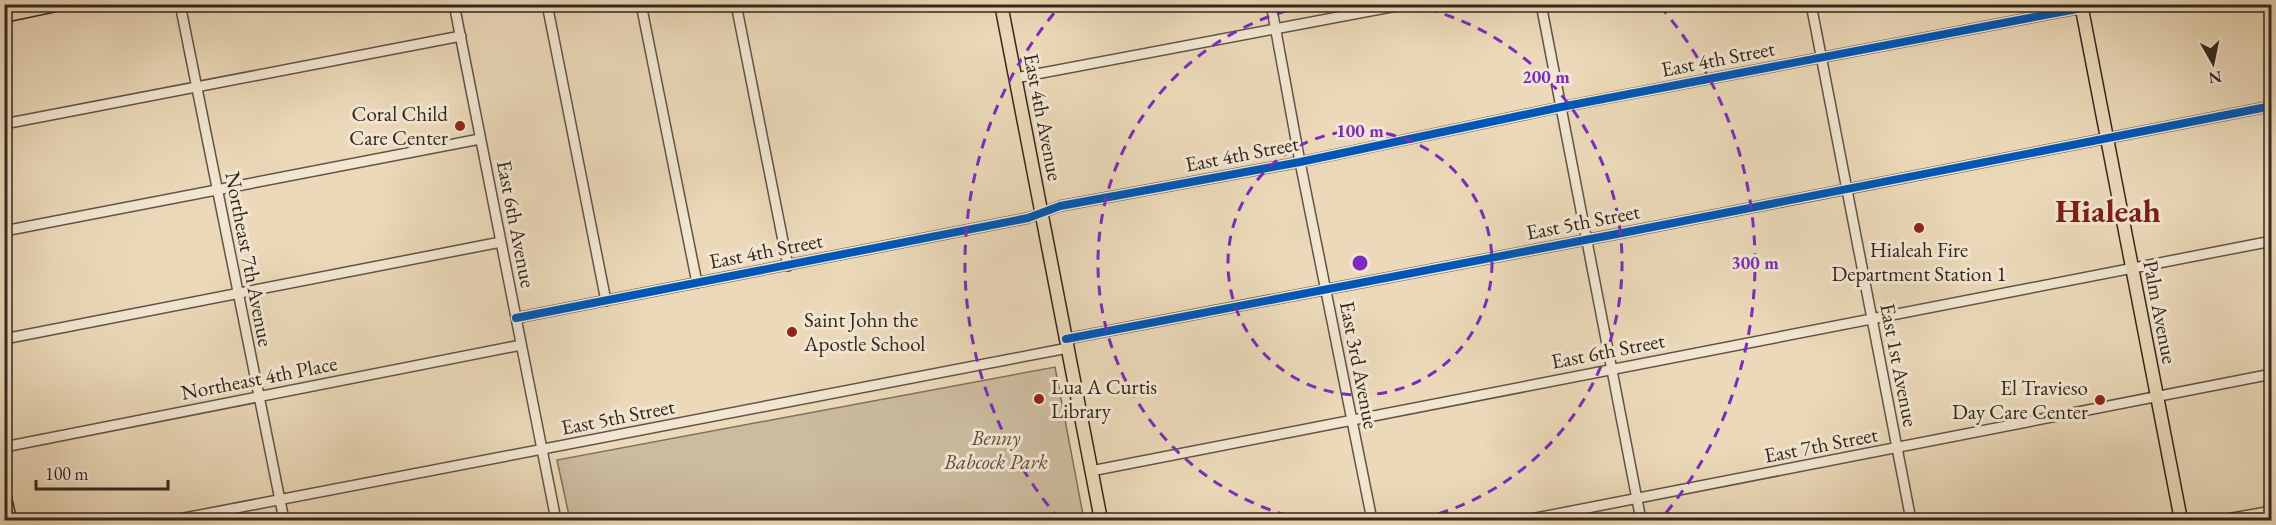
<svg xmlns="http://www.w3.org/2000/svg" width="2276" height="525" viewBox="0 0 2276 525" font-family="'EB Garamond',serif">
	<rect width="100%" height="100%" fill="#ebd9b9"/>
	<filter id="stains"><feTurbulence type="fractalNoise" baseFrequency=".00333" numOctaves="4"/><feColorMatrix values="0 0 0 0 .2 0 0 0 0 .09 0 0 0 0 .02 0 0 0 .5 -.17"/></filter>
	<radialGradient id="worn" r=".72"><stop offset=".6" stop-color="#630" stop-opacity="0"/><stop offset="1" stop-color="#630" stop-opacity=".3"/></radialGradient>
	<path fill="#ccbb9f" stroke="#80715e" stroke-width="1.5" d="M1055,367l29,153h-514l-13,-60z"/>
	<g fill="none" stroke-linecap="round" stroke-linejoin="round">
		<defs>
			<path id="minor" d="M180,4l104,516
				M454,4l102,516
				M547,4l59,297
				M641,4l56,279
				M736,4l52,262
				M1271,4l29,158 72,358
				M1541,4l100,516
				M1811,4l100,516
				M1015,78l392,-74
				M4,124l457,-88
				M4,231l476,-92
				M516,318l512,-100 32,-12 240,-44 261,-55 521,-99
				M4,339l497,-97
				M1066,339l556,-106 650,-127
				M4,447l517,-102
				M1091,471l1181,-230
				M174,520l894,-172
				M1526,520l746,-146
				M2221,520l51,-9"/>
			<path id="major" d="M1001,4l100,516
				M2081,4l100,516
				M4,16l57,-12
				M4,494l6,26"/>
		</defs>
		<use href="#minor" stroke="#615445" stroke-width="12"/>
		<use href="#major" stroke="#33271e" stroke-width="15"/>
		<use href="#minor" stroke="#f2e6d2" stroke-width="9"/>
		<use href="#major" stroke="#ebd9b9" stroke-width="12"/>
		<defs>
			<path id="cycleway" d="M516,318l512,-100 32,-12 240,-44 261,-55 521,-99
				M1066,339l556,-106 650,-127"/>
		</defs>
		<use href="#cycleway" stroke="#f2e6d2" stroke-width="11"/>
		<use href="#cycleway" stroke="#0057b8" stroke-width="8"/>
	</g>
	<g fill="none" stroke="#7b2cbf" stroke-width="3" stroke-dasharray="10 8">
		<circle cx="1360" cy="263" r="132"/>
		<path d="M1305 520A263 263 0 0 1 1310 5M1410 5A263 263 0 0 1 1415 520"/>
		<path d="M1060 520A395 395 0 0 1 1060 6M1660 6A395 395 0 0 1 1660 520"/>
	</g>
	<g fill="#8f2418" stroke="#f2e6d2" stroke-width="2">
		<circle cx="460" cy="126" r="6"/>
		<circle cx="1919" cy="228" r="6"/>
		<circle cx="792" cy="332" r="6"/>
		<circle cx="1039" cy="399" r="6"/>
		<circle cx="2100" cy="400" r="6"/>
	</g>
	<g text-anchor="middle" stroke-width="6" stroke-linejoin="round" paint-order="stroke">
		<g font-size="21" fill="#33271e" stroke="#f2e6d2">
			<text transform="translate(1718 59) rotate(-11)" y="7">East 4th Street</text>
			<text transform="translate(1043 117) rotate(79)" y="7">East 4th Avenue</text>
			<text transform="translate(1242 154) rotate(-11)" y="7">East 4th Street</text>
			<text transform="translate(1583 222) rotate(-11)" y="7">East 5th Street</text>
			<text transform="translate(516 224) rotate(79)" y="7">East 6th Avenue</text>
			<text transform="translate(766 251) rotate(-11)" y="7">East 4th Street</text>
			<text transform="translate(249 259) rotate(79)" y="7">Northeast 7th Avenue</text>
			<text transform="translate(2160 312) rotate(79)" y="7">Palm Avenue</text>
			<text transform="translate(1608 351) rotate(-11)" y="7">East 6th Street</text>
			<text transform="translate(1359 365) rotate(79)" y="7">East 3rd Avenue</text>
			<text transform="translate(1899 365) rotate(79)" y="7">East 1st Avenue</text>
			<text transform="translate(259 378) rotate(-11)" y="7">Northeast 4th Place</text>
			<text transform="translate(618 417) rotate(-11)" y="7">East 5th Street</text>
			<text transform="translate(1821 445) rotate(-11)" y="7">East 7th Street</text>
		</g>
		<g font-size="21" fill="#33271e" stroke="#f2e6d2" text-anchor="end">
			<text x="448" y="121">Coral Child<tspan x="448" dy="24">Care Center</tspan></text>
			<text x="1919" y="257" text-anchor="middle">Hialeah Fire<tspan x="1919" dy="24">Department Station 1</tspan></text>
			<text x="804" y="327" text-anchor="start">Saint John the<tspan x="804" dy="24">Apostle School</tspan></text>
			<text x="1051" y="394" text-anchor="start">Lua A Curtis<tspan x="1051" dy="24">Library</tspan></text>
			<text x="2088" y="395">El Travieso<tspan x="2088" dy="24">Day Care Center</tspan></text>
		</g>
		<g font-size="21" font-style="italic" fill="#594c3e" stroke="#f2e6d2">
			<text x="996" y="445">Benny<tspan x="996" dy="24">Babcock Park</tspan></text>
		</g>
		<g font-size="33" font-weight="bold" fill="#7a1f14" stroke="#f2e6d2">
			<text x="2108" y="222">Hialeah</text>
		</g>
	</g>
	<circle cx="1360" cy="263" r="9" fill="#7b2cbf" stroke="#f2e6d2" stroke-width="3"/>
	<g font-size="18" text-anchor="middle" font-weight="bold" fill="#7b2cbf" stroke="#f2e6d2" stroke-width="6" stroke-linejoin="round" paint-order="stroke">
		<text x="1546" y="83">200 m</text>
		<text x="1360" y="137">100 m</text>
		<text x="1755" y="269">300 m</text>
	</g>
	<rect width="2276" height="525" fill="none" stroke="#ebd9b9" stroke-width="24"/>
	<rect x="6" y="6" width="2264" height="513" fill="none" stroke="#33271e" stroke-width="3"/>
	<rect x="12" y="12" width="2252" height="501" fill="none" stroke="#33271e" stroke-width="1.5"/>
	<g transform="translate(2213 63) rotate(171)" stroke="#f2e6d2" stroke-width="4.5" paint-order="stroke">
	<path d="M0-4.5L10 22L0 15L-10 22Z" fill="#33271e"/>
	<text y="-9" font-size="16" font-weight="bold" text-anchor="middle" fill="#33271e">N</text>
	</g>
	<path d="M36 480v9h132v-9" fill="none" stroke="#33271e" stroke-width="3"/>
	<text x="45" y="480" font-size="18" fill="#33271e" stroke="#f2e6d2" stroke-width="4.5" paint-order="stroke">100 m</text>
	<rect width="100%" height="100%" filter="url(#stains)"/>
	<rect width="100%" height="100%" fill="url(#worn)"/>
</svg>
